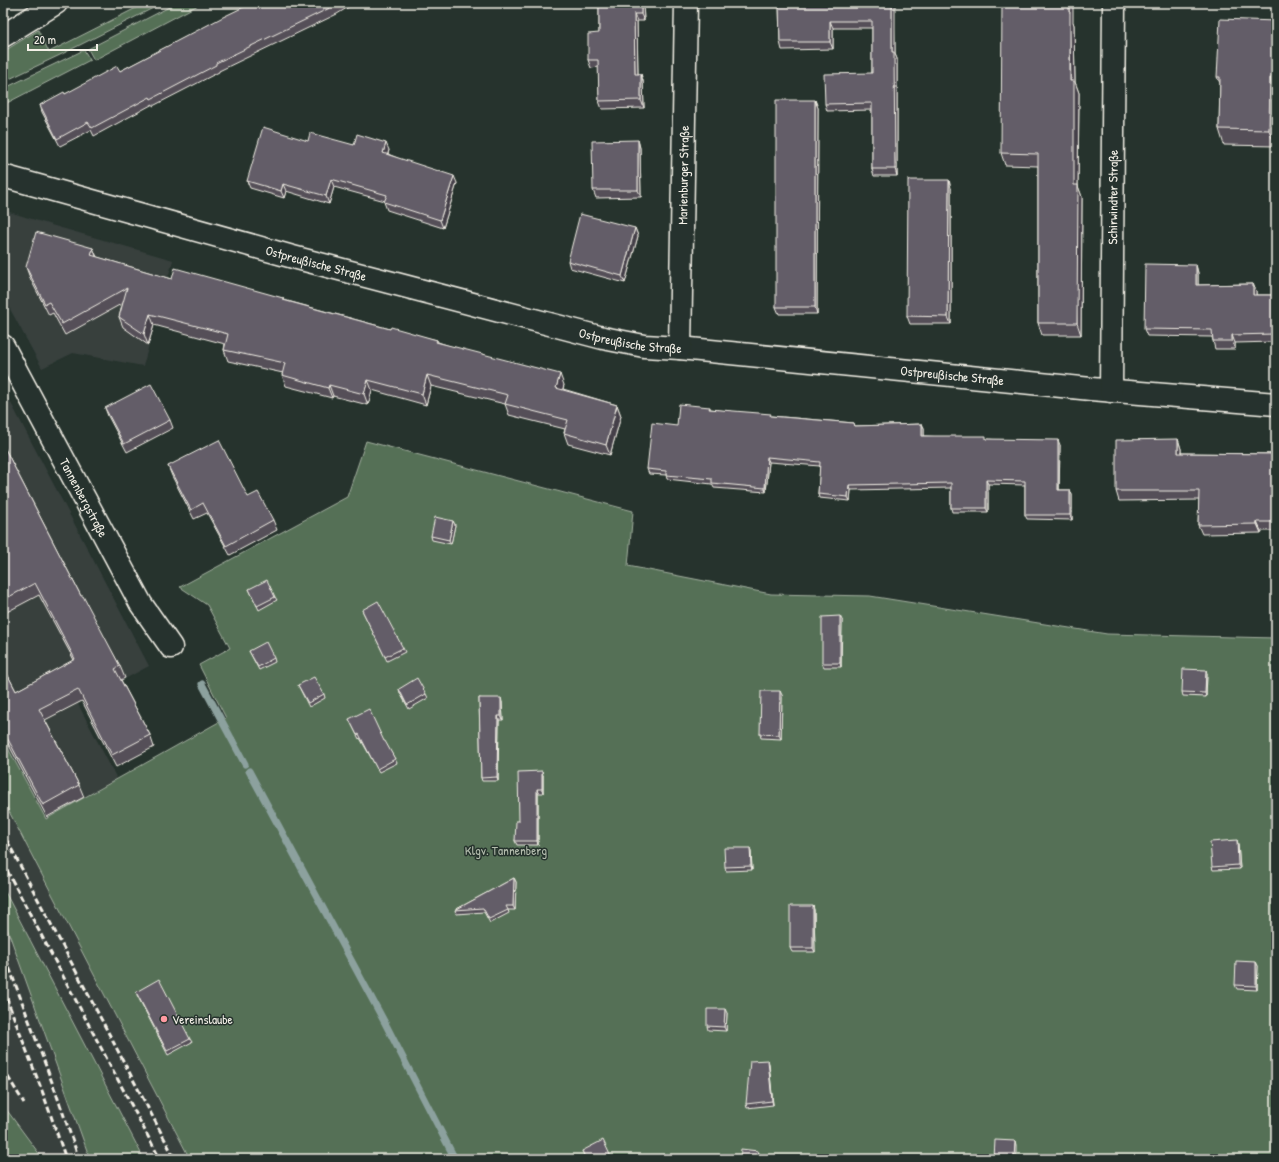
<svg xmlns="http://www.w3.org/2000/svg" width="1279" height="1162" viewBox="0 0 1279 1162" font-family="'Patrick Hand',sans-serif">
	<rect width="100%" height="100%" fill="#26332d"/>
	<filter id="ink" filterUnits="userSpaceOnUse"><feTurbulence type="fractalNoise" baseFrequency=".025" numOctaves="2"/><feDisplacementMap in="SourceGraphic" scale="8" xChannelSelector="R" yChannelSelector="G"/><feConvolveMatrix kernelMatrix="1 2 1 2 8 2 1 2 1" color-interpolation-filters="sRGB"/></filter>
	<g filter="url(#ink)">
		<path fill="#38403e" d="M3,210l48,15 122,35 -30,106 -70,-13 -31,15 -39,-72z
			M3,388l146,278 -71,38 39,75 -71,40 -43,-80z
			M3,800l7,12 180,347h-187z"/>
		<path fill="#547057" stroke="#a4b0a0" d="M134,3h29l-101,51 -59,28v-30l35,-22 11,22 87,-44z
			M177,3l23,1 -106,56 -6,-11z
			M84,50l6,10 -87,45v-16z
			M366,441l267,70 -5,55 143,28 99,2 237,38 169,4v521h-1086l-187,-359v-61l43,80 180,-101 -27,-53 31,-17 -23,-43 -27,-18 167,-90z
			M3,888l141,271h-54l-87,-242z
			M3,1105l40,54h-40z"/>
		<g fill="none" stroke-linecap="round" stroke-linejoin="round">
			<path stroke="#8ca19e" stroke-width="7" d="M202,684l43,80
				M249,771l136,252 70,136"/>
			<defs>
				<g id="minor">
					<path id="s1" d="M3,176l290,81 310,81 41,8 36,2 411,41 185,15"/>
					<path id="s2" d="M3,346l138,258 30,43"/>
					<path id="s3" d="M680,348l6,-345"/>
					<path id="s4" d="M1111,391l3,-388"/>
				</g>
				<path id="major" d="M3,36l53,-33"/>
			</defs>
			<use href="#minor" stroke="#f4f1e8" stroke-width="25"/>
			<use href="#major" stroke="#f4f1e8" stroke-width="25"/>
			<use href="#minor" stroke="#26332d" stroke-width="22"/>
			<use href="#major" stroke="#26332d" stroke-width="22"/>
			<path stroke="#f4f1e8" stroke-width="3" stroke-dasharray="6 3" stroke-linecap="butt" d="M3,833l172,326
				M3,863l157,296
				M3,951l53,142 23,66
				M3,989l41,107 22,63
				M3,1069l21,34"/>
		</g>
		<path fill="#555059" stroke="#f4f1e8" d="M252,3h103l-18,11 -118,57v1l-66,34v-2l-59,32 -3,-6 -31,16 -18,-34 -2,-7 25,-11 55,-23z
			M599,3h44l1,18h-7l1,53h3l2,7 1,27 -42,1 -3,-8v-34l-8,1 -3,-8 11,-27z
			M779,3h115l1,51 2,5v117h-23l-2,-7v-59l-45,1 -2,-7 47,-31v-45h-39v21l-51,1 -2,-8z
			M1276,21v74l-1,51 -51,-1 -5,-16 1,-46 -3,-6z
			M1073,22l1,3 1,57 4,11 -1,93 4,11 -1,138h-39l-4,-12v-157l-33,-1 -4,-12z
			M815,100l3,8 -1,206h-38l-3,-7z
			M638,140l2,8 1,49 -45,1 -3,-8z
			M308,141l46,4 35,5 -1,4 69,29 -14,45 -56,-18 -3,-8 1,-1 -51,-14 -5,17 -43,-13 -2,7 -34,-10 -3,-7z
			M951,188v136h-41l-3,-8z
			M635,228l3,8 -13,47 -55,-15 -2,-7z
			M93,248l4,9 75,22 111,19 1,2 106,29 47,11 1,2 126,43 -1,4 54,16 4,11 -11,39 -42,-11 -4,-11 1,-4 -56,-14 -4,-11 -74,-18 -5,19 -54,-15 -4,15 -35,-9 -1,2 -46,-12 -4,-11 1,-2 -55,-12 -4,-11 1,-6 -71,-19 -6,20 -25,-18 -4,-10 4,-14 -58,32 -12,-22 -4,2 -19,-37 -4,-11z
			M1196,265l2,8v12l55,-1 3,7v4h20v57l-2,-5v-5l-39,1v6h-20l-3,-12 -65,-1 -3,-7z
			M710,407v2l61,7 83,7 1,3 67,-2 2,4v8l63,3 73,6 -1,45h11l2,5v25l-45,-1 -2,-4v-30l-37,-1v28h-36l-1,-4v-20l-100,2 -1,11 -31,-3 -1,-4 2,-28 -51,-4 -3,30 -52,-4 -2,-4 -45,-5 -1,-4 -17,-1 -2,-5 30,-43z
			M105,408l65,12 3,8 -46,24 -19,-36z
			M1178,439l3,10v4l95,1v77h-15v2l-59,1 -4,-9 1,-25 -80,1 -3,-10z
			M3,445l78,151 39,70 5,12 -4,2 29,55 4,12 -38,20 -34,-66 -37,19 34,65 5,12 -37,20 -44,-83v-68l13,25 58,-31 -35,-65 -36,19z
			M168,466l105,54 4,10 -47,25 -23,-42 -13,6 -22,-43z
			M453,521l2,4 -4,19 -19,-4 -1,-4z
			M249,589l26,8 2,3 -18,10z
			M362,610l41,38 2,4 -18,9z
			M842,620l-1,47h-17l-2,-4z
			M249,651l25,7 1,4 -16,8z
			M1206,670l1,4 -1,23 -23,-1 -1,-4z
			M298,685l26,9 1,4 -16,9z
			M399,689l27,5 2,4 -19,11 -9,-16z
			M782,695l-1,44 -20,-1 -1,-4z
			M479,698l23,4 1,18h-4l-1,61h-16l-1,-3z
			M349,719l35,22 11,18 2,4 -18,9 -19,-34 -1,1z
			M543,775v18h-5v52h-21l-2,-4 4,-20z
			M1238,844l2,25 -27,1 -1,-3z
			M750,848l1,3 1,19 -26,1 -1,-4z
			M514,878l2,4 -1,28h-7l1,3 -19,10 -6,-11 -28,2 -1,-4z
			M813,906l1,4 1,42h-23l-2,-4z
			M1256,962l2,4 -1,24 -20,-1 -2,-4z
			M136,992l54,47 2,3 -24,13 -31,-60z
			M727,1013l-1,18 -18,-1 -1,-4z
			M768,1060l1,4 4,41 -26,3 -1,-4z
			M582,1151l29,6 1,2h-26z"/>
		<path fill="#454148" stroke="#f4f1e8" d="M641,3h2l1,18 -3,-7z
			M892,3h2l1,1v50l2,5v117l-2,-7 -3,-117z
			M1069,3h4v19l1,3 1,57 4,11 -1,93 4,11 -1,138 -4,-12z
			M634,14l3,7 1,60 -3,-7z
			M830,21l3,7v21l-3,-7z
			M641,74l2,7 1,27 -3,-8z
			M1270,78l6,17 -1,51 -6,-16z
			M815,100l3,8 -1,206 -2,-7z
			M638,140l2,8 1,49 -3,-7z
			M386,143l3,7 -3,10 -3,-7z
			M454,176l3,7 -14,45 -3,-8z
			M331,179l3,8 -5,17 -3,-8z
			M949,180l2,8v136l-3,-7z
			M283,184l3,7 -2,7 -3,-7z
			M635,228l3,8 -13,47 -3,-7z
			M93,248l4,11 -6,-4z
			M1196,265l2,8v20l-2,-8z
			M1253,284l3,7v11l-3,-7z
			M150,314l4,11 -6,20 -4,-11z
			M1232,335l3,8v6l-3,-8z
			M560,374l4,11 -4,13 -4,-10z
			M427,375l4,11 -5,19 -4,-11z
			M368,380l4,10 -4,15 -4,-11z
			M329,385l4,11 -1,2 -4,-10z
			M617,405l4,11 -11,39 -4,-10z
			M922,424l2,4v13l-2,-5z
			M1178,439l3,10v13l-3,-9z
			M1058,440l2,5 -1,49 -1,-4z
			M767,457l2,5 -3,30 -1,-4z
			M986,480l2,4v28l-2,-4z
			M849,485l2,5 -1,11 -2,-4z
			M1070,490l2,5v25l-2,-5z
			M453,521l2,4 -4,19 -2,-4z
			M1257,522l4,9v2l-4,-9z
			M840,616l2,4 -1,47 -1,-4z
			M1206,670l1,4 -1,23 -1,-4z
			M780,691l2,4 -1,44 -2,-4z
			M501,698l1,4 1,18 -2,-4z
			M498,716l1,4 -1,61 -1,-4z
			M542,771l1,4v18l-1,-4z
			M537,789l1,4v52l-1,-4z
			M1237,840l1,4 2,25 -2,-4z
			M750,848l1,3 1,19 -1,-4z
			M514,878l2,4 -1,28 -2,-4z
			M813,906l1,4 1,42 -2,-4z
			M1256,962l2,4 -1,24 -1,-4z
			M725,1009l2,4 -1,18 -2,-4z
			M768,1060l1,4 4,41 -1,-4z
			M1015,1141l1,4v14h-2z
			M758,1151l2,4 -1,4h-1z"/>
		<path fill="#635d67" stroke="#f4f1e8" d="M252,3h88l-124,60v2l-65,34 -1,-2 -58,31 -4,-6 -31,17 -17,-34 24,-13 1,2 52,-28 3,5 103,-54z
			M599,3h42v11h-7l1,60h6v26l-42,1 -1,-41h-10v-26l11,-1z
			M779,3h113v49h2l1,117h-23v-66l-47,1 -1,-30 48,-1v-52h-42v21h-50z
			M1002,3h67v9h1v69h4v104h4l-1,138h-39v-169l-37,-1z
			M1220,19l56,2v58l-6,-1 -1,52 -50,-1 1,-52h-3z
			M776,100h39v207h-39z
			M263,127l45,14 2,-8 44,12 3,-11 29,9 -3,10 71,23 -14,44 -56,-18 3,-7 -56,-16 -5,17 -43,-12 -2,7 -34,-10z
			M638,140v50h-45l-1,-49z
			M908,180h41l-1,137 -41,-1z
			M580,214l55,14 -13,48 -54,-15z
			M36,232l57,16 -2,7 81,24 3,-11 108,30v2l107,29 1,-2 46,13 -1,2 124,32 -4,14 61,17 -11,40 -42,-12 4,-13 -63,-16 3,-9 -81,-20 -5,19 -54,-14 -4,14 -35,-9 -1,3 -46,-13 3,-12 -61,-13 4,-16 -78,-20 -6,20 -25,-17 8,-29 -65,36 -13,-22 -4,2 -19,-37z
			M1145,264l51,1v20l57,-1v11h23v52h-2v-13l-42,1v6h-19l-1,-11 -68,-1z
			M151,384l19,36 -46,24 -19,-36z
			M679,404l31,3 -1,2 62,5 -1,2 84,7v3l68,-2v12h64v3l72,1v50h12v25h-45v-34l-39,-1v28h-35v-25l-102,2 -1,12 -30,-3 2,-32 -53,-5 -2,31 -53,-5v-4l-46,-4v-4l-19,-2 5,-46 25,3z
			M1178,439v14l98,1v68h-19v2l-59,1 1,-34h-83v-51z
			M219,440l29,57 10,-5 15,28 -47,26 -23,-43 -12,7 -23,-44z
			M3,445l78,151h2l37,70 -5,3 35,66 -38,20 -34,-66 -39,20 40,76 -36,20 -40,-75v-64l13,25 59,-32 -40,-76 -32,17z
			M435,517l18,4 -4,19 -18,-4z
			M267,580l8,17 -18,9 -8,-17z
			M378,601l25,47 -18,9 -23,-47z
			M840,616v47h-18v-46z
			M266,642l8,16 -16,9 -9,-16z
			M1183,669l23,1 -1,23 -23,-1z
			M314,677l10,17 -16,9 -10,-18z
			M417,678l9,16 -19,11 -8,-16z
			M761,691h19l-1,44 -19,-1z
			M479,698h22v18h-3l-1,61 -16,1z
			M369,709l15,32h1l10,18 -18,10 -18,-35 -2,1 -8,-16z
			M542,771v18h-5v52h-22l1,-20h3l-1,-49z
			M1237,840l1,25 -26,2 -2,-25z
			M724,848h26l1,18 -26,1z
			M514,878l-1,28h-7l2,4 -19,9 -6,-11 -28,2z
			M790,906h23v42h-23z
			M1236,961l20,1v24l-21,-1z
			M159,979l31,60 -23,12 -31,-59z
			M707,1009h18l-1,18 -17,-1z
			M768,1060l4,41 -26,3 4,-43z
			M603,1140l8,17 -5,2h-20l-4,-8z
			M995,1140l20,1 -1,18h-20z
			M741,1149l17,2v8h-18z"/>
	</g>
	<circle fill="#ff9aa2" stroke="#26332d" stroke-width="1.5" cx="164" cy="1019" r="4"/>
	<g text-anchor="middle" stroke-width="3" stroke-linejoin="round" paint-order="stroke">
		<g font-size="13" fill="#f4f1e8" stroke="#26332d">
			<text dy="5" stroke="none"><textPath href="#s3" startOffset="173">Marienburger Straße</textPath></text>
			<text dy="5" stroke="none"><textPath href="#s4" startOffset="194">Schirwindter Straße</textPath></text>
			<text dy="5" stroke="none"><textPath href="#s1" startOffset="325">Ostpreußische Straße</textPath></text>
			<text dy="5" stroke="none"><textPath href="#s1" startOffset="649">Ostpreußische Straße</textPath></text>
			<text dy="5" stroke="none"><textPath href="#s1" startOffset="973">Ostpreußische Straße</textPath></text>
			<text dy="5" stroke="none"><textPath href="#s2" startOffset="172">Tannenbergstraße</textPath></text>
		</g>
		<g font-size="13" fill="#b4bdae" stroke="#26332d">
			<text x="506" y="855">Klgv. Tannenberg</text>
		</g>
		<g font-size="13" fill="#f4f1e8" stroke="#26332d" text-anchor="start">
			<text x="172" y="1024">Vereinslaube</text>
		</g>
	</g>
	<rect width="1279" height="1162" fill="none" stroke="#26332d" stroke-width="16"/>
	<rect x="8" y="8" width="1263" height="1146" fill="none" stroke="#f4f1e8" stroke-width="1.5" filter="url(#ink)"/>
	<path d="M28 44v6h69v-6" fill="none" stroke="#f4f1e8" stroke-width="2"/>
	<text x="34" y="44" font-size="12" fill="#f4f1e8" stroke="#26332d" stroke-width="3" paint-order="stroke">20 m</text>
</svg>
